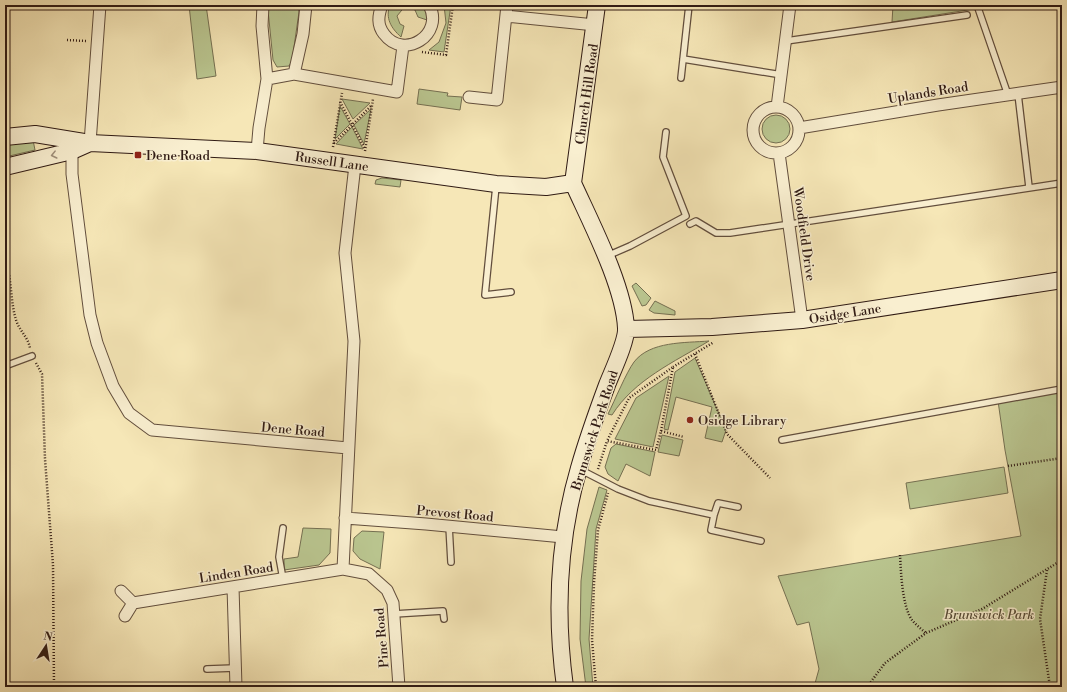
<svg xmlns="http://www.w3.org/2000/svg" width="1067" height="692" viewBox="0 0 1067 692" font-family="'Libre Bodoni',serif">
	<rect width="100%" height="100%" fill="#f6e7b7"/>
	<filter id="stains"><feTurbulence type="fractalNoise" baseFrequency=".005" numOctaves="4"/><feColorMatrix values="0 0 0 0 .2 0 0 0 0 .09 0 0 0 0 .02 0 0 0 .5 -.17"/></filter>
	<radialGradient id="worn" r=".72"><stop offset=".6" stop-color="#630" stop-opacity="0"/><stop offset="1" stop-color="#630" stop-opacity=".3"/></radialGradient>
	<path fill="#bac690" stroke="#757052" d="M189,5h17l10,71 -19,3z
		M270,5h28l1,7 -7,49 -3,5 -12,1 -4,-7 -5,-50z
		M390,5h16l-9,11 3,8 4,2 -3,11c-10,-9 -16,-19 -11,-32z
		M411,5h12l3,6 1,9 -9,-3 -3,-7 -4,-2z
		M444,5h7l-7,47 -15,-2 10,-8 7,-19z
		M893,5h79l2,4 -82,13z
		M419,89l29,4 -1,3 15,1 -2,13 -43,-6z
		M342,99l28,4 -17,16z
		M340,106l10,18 -15,15z
		M371,109l-7,35 -10,-19z
		M762 129a14 14 0 1 1 28 0a14 14 0 1 1-28 0Z
		M352,127l11,22 -27,-5z
		M33,140l2,10 -30,7v-16z
		M382,178l19,2 -1,7 -25,-3 1,-4z
		M636,283l15,15 -5,7 -4,1 -10,-20z
		M655,301l20,10v4l-21,-2 -5,-3z
		M709,341c-35,21 -75,39 -97,74l-4,-1c7,-14 18,-41 26,-52 16,-21 51,-19 75,-21z
		M695,358l31,72 -4,12 -17,-4 7,-31 -36,-10 -8,33 -4,-1 11,-57z
		M669,376l-16,71 -38,-8 21,-41z
		M1062,389v298h-248l5,-18 -10,-47 -12,3 -19,-49 243,-40 -16,-86 -7,-49z
		M662,435l21,5 -4,16 -21,-4z
		M616,444l39,8 -5,24 -24,-12 -8,17 -10,-7 -3,-7 6,-19z
		M1004,467l4,26 -98,16 -4,-26z
		M599,487l8,3 -11,39 -7,110 4,48h-7l-6,-48 1,-58 6,-52z
		M303,528l28,1 -1,24 -11,12 -35,5v-11l14,-2z
		M362,531l22,1 -4,37 -20,-10 -7,-8 1,-13z"/>
	<g fill="none" stroke-linecap="round" stroke-linejoin="round">
		<defs>
			<path id="lane" d="M977,5l31,90
				M786,41l181,-26
				M683,59l99,16
				M681,78l8,-73
				M1018,94l11,93
				M496,186l-11,109 26,-3
				M690,224l6,-3 20,12h14l332,-50
				M607,256l23,-10 56,-30 -23,-59 3,-25
				M5,366l27,-10
				M782,440l280,-51
				M581,470l37,19 31,12 65,14 -3,15 50,11
				M714,515l4,-12 20,4
				M449,526l2,36
				M283,528l-4,29 4,22
				M394,614l49,-3 1,8
				M207,669l28,-1"/>
			<path id="street" d="M382,5c-4,11 -5,20 2,29 20,27 61,0 45,-29
				M506,16l89,9
				M294,74l103,18 6,-46
				M267,79l27,-5 9,-40 3,-29
				M469,97l28,3 10,-95
				M777,107l13,-102
				M753 130a23 23 0 1 1 46 0a23 23 0 1 1-46 0Z
				M799,128l139,-23 124,-18
				M90,143l10,-138
				M72,151v23l18,141 7,28 16,43 16,27 23,17 196,18
				M257,151l2,-23 8,-49 -5,-53 1,-21
				M779,153l23,167
				M345,518l81,6 137,13
				M343,569l11,-228 -9,-88 10,-88
				M233,587l3,100
				M121,591l12,12 -8,13
				M133,603l210,-34 26,5 18,16 6,13 6,84"/>
			<path id="secondary" d="M5,137l30,-3 55,9 167,8 239,33 50,3 27,-4
				M5,167l67,-16 18,-8
				M573,183l24,-178
				M627,329l85,-2 90,-7 260,-40
				M565,687c-10,-73 -7,-147 14,-219 8,-28 18,-56 28,-83 5,-13 20,-44 19,-57 -2,-42 -35,-105 -53,-145"/>
		</defs>
		<use href="#lane" stroke="#624e3d" stroke-width="8"/>
		<use href="#street" stroke="#624e3d" stroke-width="13"/>
		<use href="#secondary" stroke="#301b14" stroke-width="18"/>
		<path stroke="#301b14" stroke-width="2.5" stroke-dasharray="1 2" stroke-linecap="butt" d="M67,40l19,1
			M422,52l24,3 7,-50
			M340,102l25,47
			M334,143l38,-38
			M333,147l9,-54
			M365,151l8,-52
			M5,258c7,20 5,42 11,62 3,10 12,17 14,28
			M695,354l32,80 43,44
			M36,363l6,11 3,85 8,106 1,122
			M673,367l41,-25
			M661,431l12,-64 -44,31 -22,43 49,9 5,-19 23,6
			M1008,466l54,-8
			M598,469l9,-28
			M900,555c1,17 2,51 12,65 4,5 9,9 14,13
			M1047,570l-7,49 10,68
			M596,687l-4,-47 2,-57 4,-53 10,-37
			M867,687l18,-24 41,-30 56,-24 80,-49"/>
		<use href="#lane" stroke="#f9efd0" stroke-width="5.5"/>
		<use href="#street" stroke="#f9efd0" stroke-width="11"/>
		<use href="#secondary" stroke="#f9efd0" stroke-width="16"/>
	</g>
	<defs><path id="oneway-chevron" d="M-2-3.5L2.5 0L-2 3.5" fill="none" stroke-width="1.6" stroke-linecap="round" stroke-linejoin="round"/></defs>
	<use stroke="#9f907b" href="#oneway-chevron" transform="translate(54 155) rotate(166)"/>
	<g fill="#8f2418" stroke="#f9efd0" stroke-width="1.5">
		<rect x="134" y="151" width="8" height="8" rx="2"/>
		<circle cx="690" cy="420" r="4"/>
	</g>
	<g text-anchor="middle" stroke-width="3" stroke-linejoin="round" paint-order="stroke">
		<g font-size="13" fill="#301b14" stroke="#f9efd0">
			<text transform="translate(928 92) rotate(-9)" y="5">Uplands Road</text>
			<text transform="translate(586 94) rotate(-82)" y="5">Church Hill Road</text>
			<text transform="translate(332 161) rotate(8)" y="5">Russell Lane</text>
			<text transform="translate(805 234) rotate(82)" y="5">Woodfield Drive</text>
			<text transform="translate(845 313) rotate(-9)" y="5">Osidge Lane</text>
			<text transform="translate(293 429) rotate(5)" y="5">Dene Road</text>
			<text transform="translate(594 430) rotate(-72)" y="5">Brunswick Park Road</text>
			<text transform="translate(455 513) rotate(5)" y="5">Prevost Road</text>
			<text transform="translate(236 572) rotate(-9)" y="5">Linden Road</text>
			<text transform="translate(381 638) rotate(-95)" y="5">Pine Road</text>
		</g>
		<g font-size="13" fill="#301b14" stroke="#f9efd0" text-anchor="start">
			<text x="146" y="160">Dene Road</text>
			<text x="698" y="425">Osidge Library</text>
		</g>
		<g font-size="13" font-style="italic" fill="#594e39" stroke="#f9efd0">
			<text x="989" y="619">Brunswick Park</text>
		</g>
	</g>
	<rect width="1067" height="692" fill="none" stroke="#f6e7b7" stroke-width="20"/>
	<rect x="6" y="6" width="1055" height="680" fill="none" stroke="#301b14" stroke-width="2"/>
	<rect x="10" y="10" width="1047" height="672" fill="none" stroke="#301b14"/>
	<g transform="translate(46 646) rotate(12)" stroke="#f9efd0" stroke-width="3" paint-order="stroke">
	<path d="M0-3L7 15L0 10L-7 15Z" fill="#301b14"/>
	<text y="-6" font-size="11" font-weight="bold" text-anchor="middle" fill="#301b14">N</text>
	</g>
	<rect width="100%" height="100%" filter="url(#stains)"/>
	<rect width="100%" height="100%" fill="url(#worn)"/>
</svg>
